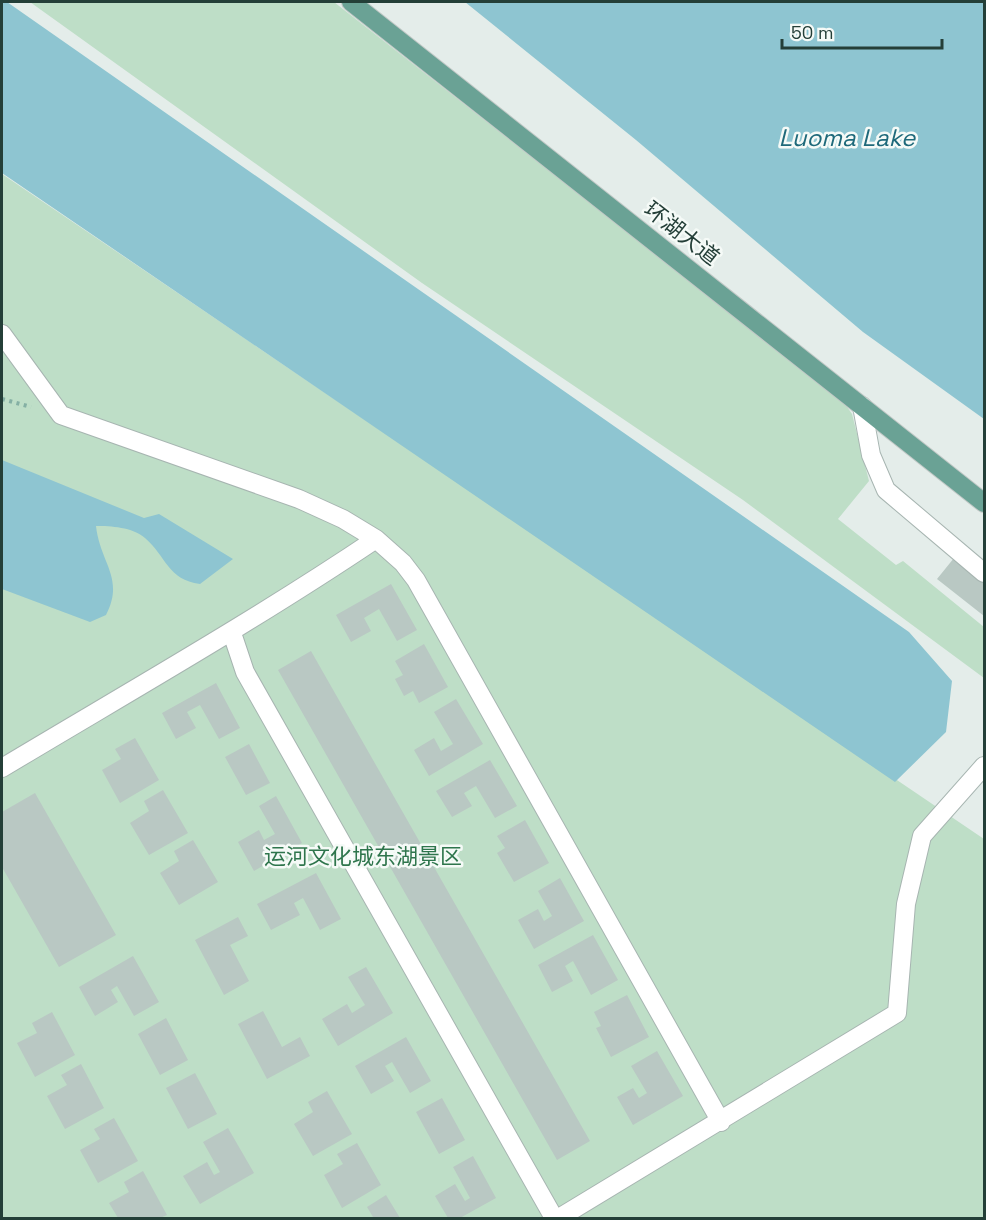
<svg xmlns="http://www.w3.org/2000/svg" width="986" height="1220" viewBox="0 0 986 1220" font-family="'Space Grotesk','Noto Sans SC',sans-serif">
	<rect width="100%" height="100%" fill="#e4edea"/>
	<path fill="#bedec7" d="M30,2h304l509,399 9,13 17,67 -31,38 58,46 7,-4 81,66v51l-241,-178 -321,-217z
		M2,174l982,665v379h-982z"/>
	<path fill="#8ec5d1" d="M2,2h5l902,630 43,49 -6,51 -51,50 -893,-609z
		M465,2h519v417l-121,-87 -227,-192z
		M2,460l142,58 15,-4 74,45 -33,25c-32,-4 -34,-28 -55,-46 -13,-11 -34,-12 -49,-12 4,37 29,52 10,89l-16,7 -88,-33z"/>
	<path fill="#b9c8c3" d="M954,558l30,24v34l-47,-37z
		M391,584l26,46 -20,11 -18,-32 -15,9 7,13 -20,11 -15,-27z
		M424,644l24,43 -29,16 -6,-12 -9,5 -9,-17 8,-4 -8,-14z
		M311,651l279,490 -33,19 -279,-490z
		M216,683l24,45 -21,11 -19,-34 -13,7 9,16 -20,11 -14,-26z
		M456,699l27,45 -54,32 -15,-26 20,-12 7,13 12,-7 -19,-32z
		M135,738l24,42 -39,23 -18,-33 19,-11 -6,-10z
		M249,744l21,39 -24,12 -21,-38z
		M490,760l27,46 -22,12 -19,-32 -12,7 8,13 -20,11 -16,-26z
		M163,790l25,43 -39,22 -19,-32 19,-12 -5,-10z
		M35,793l81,142 -57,32 -57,-100v-55z
		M276,796l26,47 -48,28 -16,-29 21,-12 5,10 11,-6 -16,-28z
		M525,820l24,43 -35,19 -17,-29 8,-5 -8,-12z
		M193,840l25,42 -39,23 -19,-32 19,-12 -5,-10z
		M316,873l25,46 -21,11 -17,-32 -9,5 6,12 -29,15 -14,-26z
		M560,878l24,43 -50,28 -16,-29 20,-11 6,12 8,-5 -14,-25z
		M238,917l10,19 -18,9 19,36 -25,14 -29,-55z
		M593,935l25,45 -27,15 -18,-34 -8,5 8,15 -21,11 -14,-27z
		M133,956l26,46 -25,14 -17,-30 -6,4 7,12 -23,14 -16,-29z
		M366,967l27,46 -55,33 -16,-27 25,-15 5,9 13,-8 -17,-28z
		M627,995l22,42 -38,20 -15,-29 5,-2 -7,-14z
		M263,1011l19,36 18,-10 10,19 -43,23 -29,-55z
		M52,1012l23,43 -40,22 -18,-34 20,-10 -5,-10z
		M166,1018l22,42 -28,15 -22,-41z
		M406,1037l25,44 -21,12 -18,-31 -7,4 9,15 -23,13 -16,-28z
		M657,1051l26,45 -50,29 -16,-28 16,-9 6,10 8,-5 -16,-27z
		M81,1064l23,44 -39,21 -18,-33 20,-11 -6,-10z
		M195,1073l22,41 -29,15 -22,-41z
		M327,1091l25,43 -39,22 -19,-32 19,-12 -5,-10z
		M442,1098l23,42 -26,14 -23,-42z
		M114,1118l24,43 -40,22 -18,-33 20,-11 -6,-10z
		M228,1128l26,45 -54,31 -17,-28 24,-14 7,13 6,-3 -17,-30z
		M357,1143l24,42 -39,23 -18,-33 19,-11 -6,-10z
		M473,1156l23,42 -36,20h-12l-13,-22 20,-12 10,17 5,-3 -17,-31z
		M143,1171l24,44 -7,3h-42l-9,-15 20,-11 -5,-10z
		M386,1195l14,23h-30l3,-1 -6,-10z"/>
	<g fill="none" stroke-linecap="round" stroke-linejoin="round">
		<defs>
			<path id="minor" d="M2,334l59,81 238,84 44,20 33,20 27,24 13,17 305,542
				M862,406l9,49 15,35 98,83
				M232,633l13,39 309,546
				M2,768c125,-75 252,-147 374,-229
				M559,1218l338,-205 9,-109 16,-68 62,-70"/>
			<path id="major" d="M351,2l633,501"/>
		</defs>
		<use href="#minor" stroke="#a7b5b1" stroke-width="20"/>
		<use href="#major" stroke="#c2c9c7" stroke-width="20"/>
		<path stroke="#85b0a4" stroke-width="4" stroke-dasharray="3 4.5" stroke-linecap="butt" d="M2,399l29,8"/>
		<use href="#minor" stroke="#fff" stroke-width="18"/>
		<use href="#major" stroke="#6aa295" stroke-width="18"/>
	</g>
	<g text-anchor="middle" stroke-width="5" stroke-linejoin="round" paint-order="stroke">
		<g font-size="22" fill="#243f38" stroke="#f5faf7">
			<text transform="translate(682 233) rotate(38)" y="8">环湖大道</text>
		</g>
		<g font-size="22" fill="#2e754c" stroke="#f5faf7">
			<text x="363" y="864">运河文化城东湖景区</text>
		</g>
		<g font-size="24" font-style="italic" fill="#1e697a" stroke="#f5faf7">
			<text x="847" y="146">Luoma Lake</text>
		</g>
	</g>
	<rect width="986" height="1220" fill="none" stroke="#243f38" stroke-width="6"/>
	<path d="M782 39v9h160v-9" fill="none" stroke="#243f38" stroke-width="3"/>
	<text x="791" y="39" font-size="18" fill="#243f38" stroke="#f5faf7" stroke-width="4.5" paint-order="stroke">50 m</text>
</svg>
